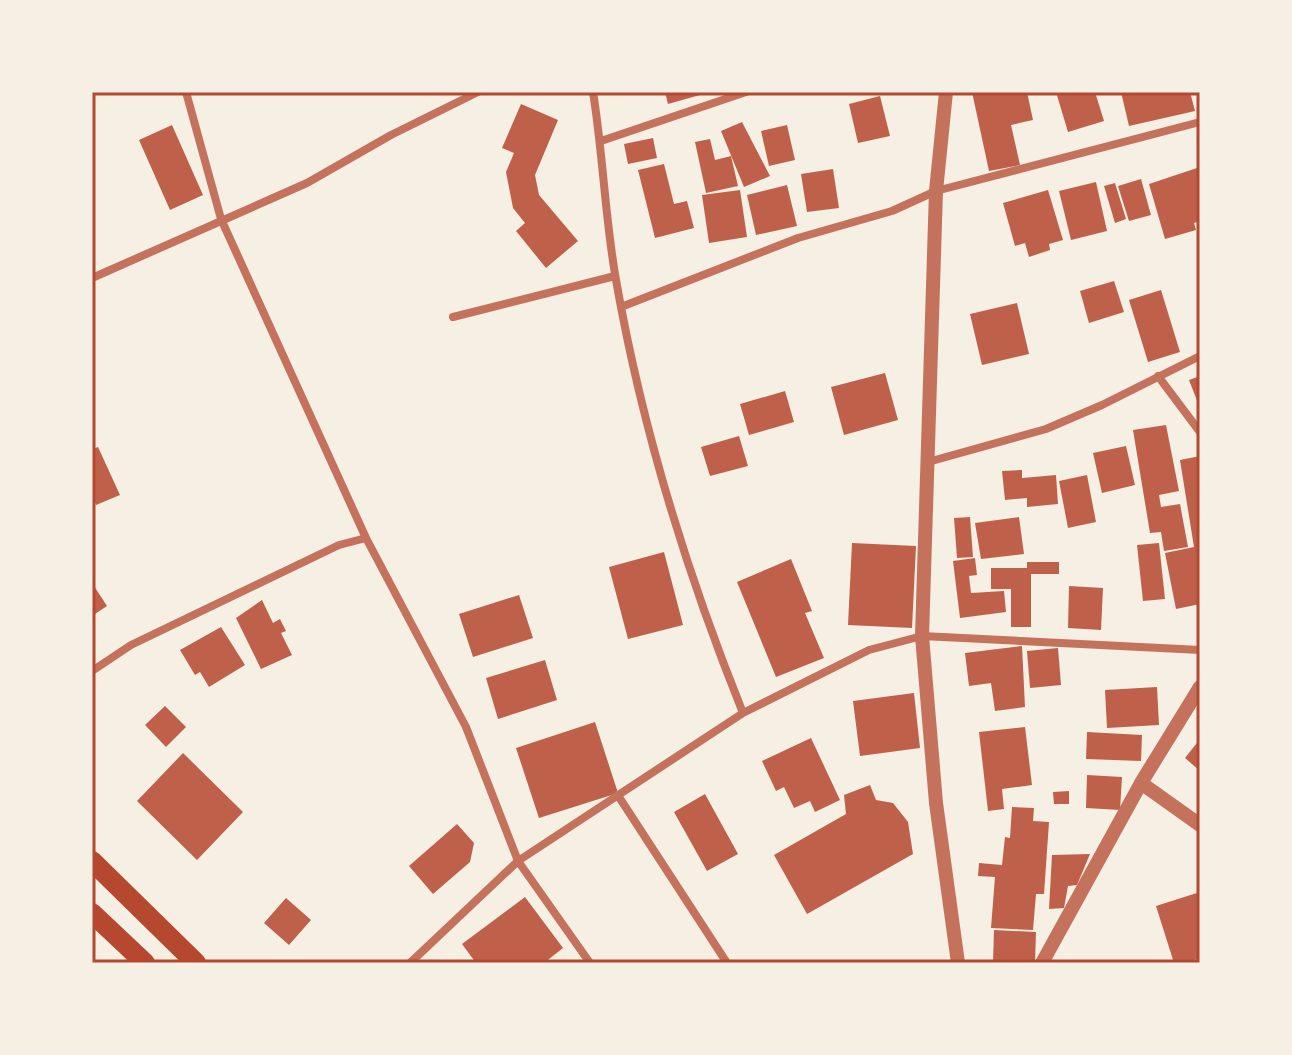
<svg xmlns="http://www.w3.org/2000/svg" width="1292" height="1055" viewBox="0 0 1292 1055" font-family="'Public Sans',sans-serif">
	<rect width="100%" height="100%" fill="#f6efe4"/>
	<path fill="#bf614a" d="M665,92h42v1l-39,11z
		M972,92h55l6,28 -22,5 9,40 -31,6z
		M1056,92h39l9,29 -36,11z
		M1121,92h69l5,19 -66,15z
		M880,96l10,40 -32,7 -9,-39z
		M521,104l37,16 -23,55 4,20 39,46 -32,27 -30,-37 9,-8 -12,-15 -7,-36 8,-19 -12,-5z
		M742,122l28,54 -26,11 -23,-56z
		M172,125l31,70 -33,15 -31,-70z
		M787,125l8,35 -26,6 -8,-35z
		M653,138l4,20 -29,6 -4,-20z
		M710,139l5,21 16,-4 7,30 -32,7 -11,-51z
		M664,164l10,40 13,-3 7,27 -39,10 -17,-68z
		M1200,167v54l-6,2 2,7 -31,9 -16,-55z
		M833,169l6,39 -32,4 -6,-38z
		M1141,179l10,36 -22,6 -11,-35z
		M1096,182l11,49 -36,9 -12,-49z
		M1115,183l11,36 -11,4 -11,-37z
		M787,185l10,41 -41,9 -9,-40z
		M740,190l7,47 -38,6 -7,-48z
		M1048,190l15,50 -14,4 1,6 -21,7 -4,-14 -10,3 -12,-43z
		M1114,281l10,31 -35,11 -9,-32z
		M1161,290l19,62 -32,10 -19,-62z
		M1017,303l12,51 -47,11 -12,-51z
		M885,373l13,47 -54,15 -13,-48z
		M1200,376v32l-11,-28z
		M785,391l9,31 -45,13 -9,-31z
		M1166,425l13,66 -20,4 2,12 19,-3 8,43 -24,4 -3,-19 -11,1 -17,-103z
		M739,436l9,30 -38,10 -9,-29z
		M1126,446l9,39 -33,8 -9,-40z
		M98,447l22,48 -24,10 -4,-9v-47z
		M1200,456v148l-24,5 -11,-56 29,-6 -14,-87z
		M1022,470v8l34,-3 2,29 -31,3v-9l-22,2 -3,-29z
		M1087,475l9,47 -28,6 -9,-47z
		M970,517l3,40 -16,1 -3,-40z
		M1019,517l5,37 -43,5 -6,-36z
		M852,543l64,3 -4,82 -64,-3z
		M1159,543l6,56 -22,2 -6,-56z
		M664,552l19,73 -55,14 -19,-72z
		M975,558l2,17 -8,1 2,17 33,-2 2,21 -46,6 -7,-57z
		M791,559l21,52 -7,2 19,45 -48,19 -39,-95z
		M1027,562h32v12h-28v53h-20v-38h-20v-21h36z
		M94,586l13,20 -15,10v-29z
		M1069,586l34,2 -2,42 -33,-2z
		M519,595l14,43 -60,19 -14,-43z
		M262,600l11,23 7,-4 6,12 -5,2 11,22 -31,14 -25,-51z
		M221,627l24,38 -36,22 -9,-15 -5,3 -15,-25z
		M1022,646l3,61 -30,4 -4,-28 -22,3 -4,-33z
		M1058,648l3,37 -31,3 -3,-37z
		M545,660l12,40 -59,19 -12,-41z
		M1157,687l2,38 -52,3 -2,-38z
		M914,693l6,55 -60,8 -7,-55z
		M165,706l21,21 -20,20 -21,-22z
		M595,722l23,71 -79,25 -23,-70z
		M1025,727l7,58 -30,4 2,20 -16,2 -9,-79z
		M1087,732l55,3 -1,26 -55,-2z
		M811,738l29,62 -25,12 -5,-11 -16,7 -10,-21 -8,4 -14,-30z
		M1200,739v32l-15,-13z
		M183,753l60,59 -46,48 -60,-59z
		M1087,775l35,2 -2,33 -34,-2z
		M870,785l6,15 17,3 15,19 5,32 -106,60 -33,-59 72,-41 -2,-19z
		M1069,791v13h-15l-1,-12z
		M705,794l33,60 -31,17 -33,-59z
		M1012,807l22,1 -1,13 16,1 -5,72h-8l-3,36 -42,-2 4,-51 -17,-1 1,-13 23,2 3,-28 5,1z
		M457,824l17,19 -4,19 -37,32 -24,-28z
		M1090,854l-13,31 -9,1 -4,22 -15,1 3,-54z
		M1200,892v67l-26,4 -18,-57z
		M525,897l38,51 -19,15h-68l-14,-19z
		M286,898l25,22 -22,25 -25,-22z
		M994,930l42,2 -1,31h-42z"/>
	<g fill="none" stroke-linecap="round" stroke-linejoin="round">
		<path stroke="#c5725c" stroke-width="8" d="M186,92l35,127 145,319 100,189 52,134 72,102
			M593,92c10,62 12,126 23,188 26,148 71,294 127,433
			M601,141l145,-49
			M92,278l215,-95 84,-48 87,-43
			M621,307l177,-69 94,-27 44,-20 264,-69
			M453,317l162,-41
			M1158,376l42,56
			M928,462l118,-33 56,-24 98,-49
			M92,671l39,-26 208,-100 27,-7
			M619,797l108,166
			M410,963l108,-102 225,-148 126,-63 53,-14 278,14"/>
		<path stroke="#c5725c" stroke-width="14" d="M946,92l-10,99 -14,445 14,167 22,160
			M1141,783l59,42
			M1042,963l99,-180 59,-96"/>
		<path stroke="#b5482f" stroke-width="20" d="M92,861l104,102
			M92,913l53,50"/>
	</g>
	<rect width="1292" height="1055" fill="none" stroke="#f6efe4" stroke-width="188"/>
	<rect x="94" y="94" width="1104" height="867" fill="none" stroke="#b5482f" stroke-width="3"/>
</svg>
